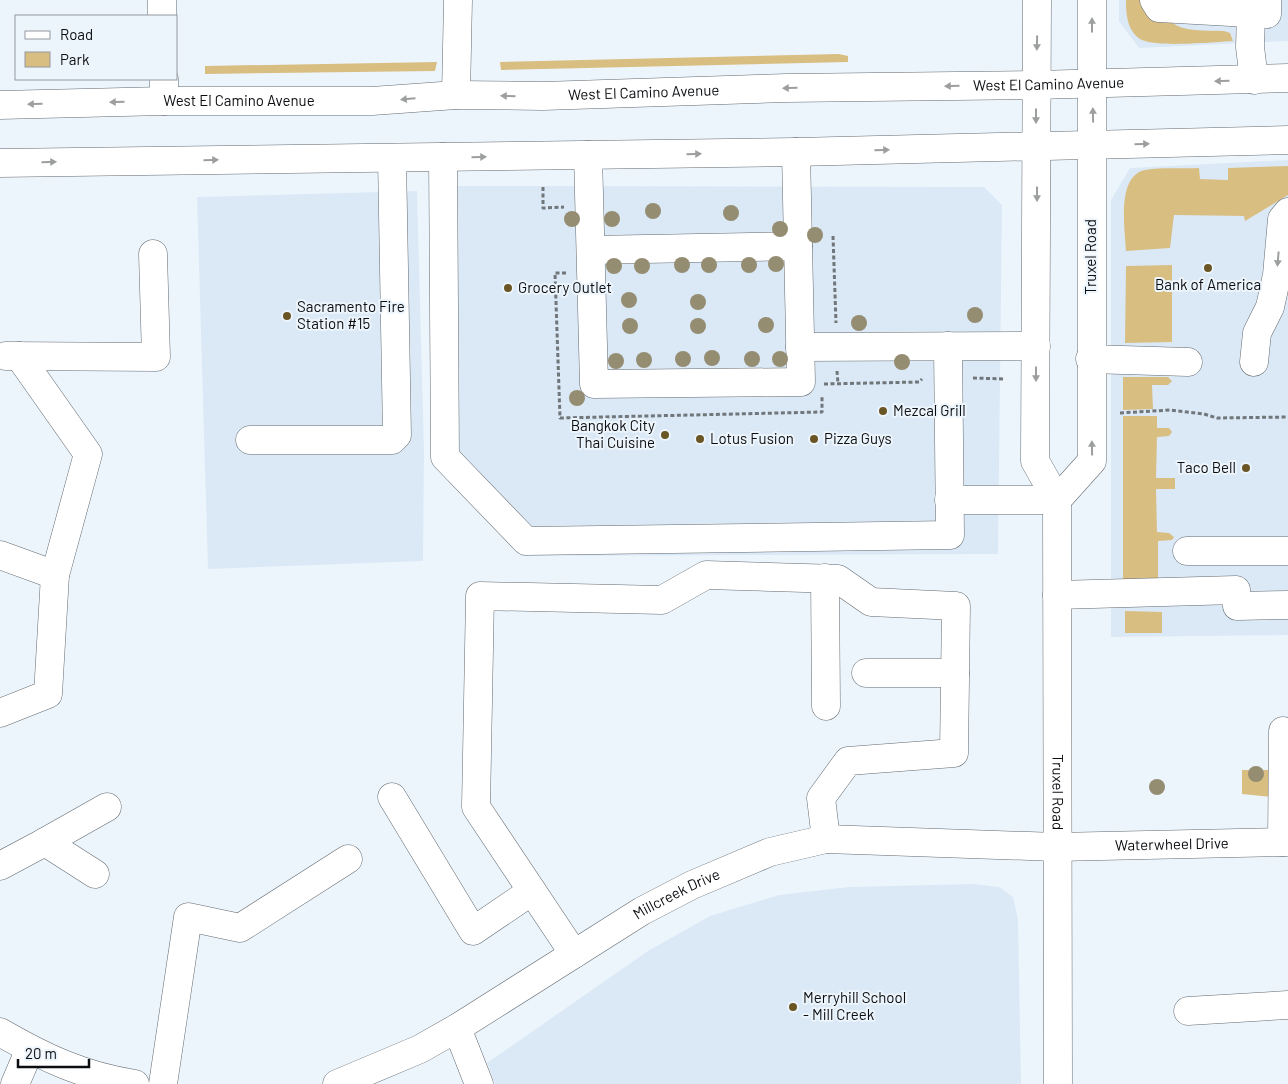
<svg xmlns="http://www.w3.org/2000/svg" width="1288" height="1084" viewBox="0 0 1288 1084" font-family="Barlow,sans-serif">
	<rect width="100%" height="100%" fill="#edf5fc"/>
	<path fill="#dbe9f6" d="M1119,0h169v41l-149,7 -20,-27z
		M1288,160v475l-177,2v-437l19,-32z
		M448,186l536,1 18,18 -4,349 -477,2 -67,-83z
		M417,191l7,260 -1,110 -215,8 -11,-372z
		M973,884l26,3 14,10 5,22 3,165h-526l-8,-21 161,-112 62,-35 69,-21 70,-8z"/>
	<path fill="#d9be82" d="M1126,0h21c30,32 34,30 77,31l6,2 3,8c-19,1 -79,7 -93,-2 -13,-9 -14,-25 -14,-39z
		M839,54l9,2v6l-347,8 -1,-8z
		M437,62l-2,9 -230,3v-8z
		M1288,166v29l-43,26 -1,-5 -70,-1 -4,33 -44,3c-1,-21 -10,-75 19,-81 17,-3 37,-1 54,-2l1,11 28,1v-12z
		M1172,265v77l-47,1 1,-77z
		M1123,377h45l4,4 -4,4h-16l1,24 -30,1z
		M1123,416h34v12h12l3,4 -3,4 -12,1 -1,41h19v11h-19l1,43 12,1 5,4 -2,3 -14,1v38h-35z
		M1125,611l37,1v21h-37z
		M1242,770h31l-1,27 -30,-3z"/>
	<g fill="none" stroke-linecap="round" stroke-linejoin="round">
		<defs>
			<g id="minor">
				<path d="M162,0v16"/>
				<path d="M1154,0l5,8 108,6v-14"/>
				<path d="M1251,15l-1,32 4,33"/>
				<path d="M164,79v22"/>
				<path d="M456,95l2,-95"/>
				<path d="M588,155l6,229 207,-2 -5,-230"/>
				<path d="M443,157l2,300 81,84 424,-6 -2,-189"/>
				<path d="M591,250l207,-4"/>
				<path d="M800,347l236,-1"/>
				<path d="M6,356l150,1 -3,-103"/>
				<path d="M1090,359l98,3"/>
				<path d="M1254,362l3,-29 13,-26 7,-32 5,-56 6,-7"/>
				<path d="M250,440h142l5,-5 -5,-277"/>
				<path d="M949,500h108"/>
				<path d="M1187,551h101"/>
				<path d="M0,555l55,20"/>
				<path d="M825,578l1,128"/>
				<path d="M1057,595l179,-5 1,16 51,-1"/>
				<path d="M866,673h89"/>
				<path d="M0,713l48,-19 7,-119 33,-121 -69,-98"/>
				<path d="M392,797l81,134 59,-40"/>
				<path d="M45,842l62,-35"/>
				<path d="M1282,842l1,-111"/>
				<path d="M0,866l45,-24 50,32"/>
				<path d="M574,954l-98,-147 4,-211 182,4 44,-25 132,4 33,23 85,4 -2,147 -106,8 -27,37 5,41"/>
				<path d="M1188,1011l100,-6"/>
				<path d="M457,1028l22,56"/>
				<path d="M0,1032c45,26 83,44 135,52"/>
				<path d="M15,1084l15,-35"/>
				<path d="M163,1084l25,-167 52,11 108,-69"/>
				<path id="s1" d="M337,1084l83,-35 37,-21 185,-117 50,-26 78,-33 56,-13 230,8 232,-5"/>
			</g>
			<g id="major">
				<path id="s2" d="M1037,0l-2,461 22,39 1,584"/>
				<path id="s3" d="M0,105l164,-4h208l84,-6 87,1 244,-8 249,-3 252,-7"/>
				<path d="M0,163l796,-11 492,-12"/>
				<path d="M1057,500l35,-39v-461"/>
			</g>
		</defs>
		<use href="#minor" stroke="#636a70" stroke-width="29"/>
		<use href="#major" stroke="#636a70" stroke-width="29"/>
		<path stroke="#71767a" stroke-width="3" stroke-dasharray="4 2.5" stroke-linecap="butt" d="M543,187v21l21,-1
			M833,236l3,87
			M566,273h-11l5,145 262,-6v-15
			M837,371l1,13
			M973,378l32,1
			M824,384l95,-2 3,-3
			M1120,413l50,-3 34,4 13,4 71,-1"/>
		<use href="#minor" stroke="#fff" stroke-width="28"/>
		<use href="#major" stroke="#fff" stroke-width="28"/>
	</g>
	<g fill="#948d72">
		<circle cx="653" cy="211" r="8"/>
		<circle cx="731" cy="213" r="8"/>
		<circle cx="572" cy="219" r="8"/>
		<circle cx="612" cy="219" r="8"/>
		<circle cx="780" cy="229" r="8"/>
		<circle cx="815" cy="235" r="8"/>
		<circle cx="776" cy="264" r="8"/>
		<circle cx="682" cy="265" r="8"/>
		<circle cx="709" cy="265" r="8"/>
		<circle cx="749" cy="265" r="8"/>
		<circle cx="614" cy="266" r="8"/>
		<circle cx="642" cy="266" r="8"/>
		<circle cx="629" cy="300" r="8"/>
		<circle cx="698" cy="302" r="8"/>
		<circle cx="975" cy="315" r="8"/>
		<circle cx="859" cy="323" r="8"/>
		<circle cx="766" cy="325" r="8"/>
		<circle cx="630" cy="326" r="8"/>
		<circle cx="698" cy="326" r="8"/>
		<circle cx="712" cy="358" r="8"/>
		<circle cx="683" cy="359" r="8"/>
		<circle cx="752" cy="359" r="8"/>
		<circle cx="780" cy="359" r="8"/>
		<circle cx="644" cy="360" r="8"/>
		<circle cx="616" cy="361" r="8"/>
		<circle cx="902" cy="362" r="8"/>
		<circle cx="577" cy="398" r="8"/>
		<circle cx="1256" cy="774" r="8"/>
		<circle cx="1157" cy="787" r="8"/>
	</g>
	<defs><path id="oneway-solid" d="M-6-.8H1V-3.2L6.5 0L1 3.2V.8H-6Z" transform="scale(1.25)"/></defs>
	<g fill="#9d9e9f">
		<use href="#oneway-solid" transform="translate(1092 25) rotate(-90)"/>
		<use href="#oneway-solid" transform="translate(1037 43) rotate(91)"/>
		<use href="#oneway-solid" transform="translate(1222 81) rotate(179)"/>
		<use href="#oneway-solid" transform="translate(952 86) rotate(179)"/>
		<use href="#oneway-solid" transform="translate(790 88) rotate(179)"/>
		<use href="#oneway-solid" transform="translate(508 96) rotate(-179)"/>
		<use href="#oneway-solid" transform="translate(408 99) rotate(175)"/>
		<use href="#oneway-solid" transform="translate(117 102) rotate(179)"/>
		<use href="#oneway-solid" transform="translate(35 104) rotate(179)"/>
		<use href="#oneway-solid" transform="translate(1093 115) rotate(-91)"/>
		<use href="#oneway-solid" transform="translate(1036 116) rotate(90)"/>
		<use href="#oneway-solid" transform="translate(1142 144) rotate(-2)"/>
		<use href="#oneway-solid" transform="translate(882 150) rotate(-2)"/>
		<use href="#oneway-solid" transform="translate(694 154) rotate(-1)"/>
		<use href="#oneway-solid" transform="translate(479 157) rotate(-1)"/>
		<use href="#oneway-solid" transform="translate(211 160) rotate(-1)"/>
		<use href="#oneway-solid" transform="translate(49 162) rotate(-1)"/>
		<use href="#oneway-solid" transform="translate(1037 194) rotate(90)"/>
		<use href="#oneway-solid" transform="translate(1278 259) rotate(95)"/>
		<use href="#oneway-solid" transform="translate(1036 374) rotate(90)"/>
		<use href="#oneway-solid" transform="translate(1092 448) rotate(-91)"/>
	</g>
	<g fill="#6a5625" stroke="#edf5fc" stroke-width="2">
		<circle cx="1208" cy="268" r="5"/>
		<circle cx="508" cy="288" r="5"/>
		<circle cx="287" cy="316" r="5"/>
		<circle cx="883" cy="411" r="5"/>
		<circle cx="665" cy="435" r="5"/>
		<circle cx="700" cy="439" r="5"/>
		<circle cx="814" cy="439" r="5"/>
		<circle cx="1246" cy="468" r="5"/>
		<circle cx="793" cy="1007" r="5"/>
	</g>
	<g text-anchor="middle" stroke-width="4" stroke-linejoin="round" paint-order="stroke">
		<g font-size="15" fill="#0b0d10" stroke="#edf5fc">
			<text dy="5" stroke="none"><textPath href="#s3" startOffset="1049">West El Camino Avenue</textPath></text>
			<text dy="5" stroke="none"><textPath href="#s3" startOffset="644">West El Camino Avenue</textPath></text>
			<text dy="5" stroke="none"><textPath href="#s3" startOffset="239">West El Camino Avenue</textPath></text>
			<text transform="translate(1091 257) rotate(-90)" y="5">Truxel Road</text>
			<text dy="5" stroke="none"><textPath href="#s2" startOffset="798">Truxel Road</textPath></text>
			<text dy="5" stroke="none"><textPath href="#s1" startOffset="896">Waterwheel Drive</textPath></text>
			<text dy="5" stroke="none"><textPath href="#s1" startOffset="390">Millcreek Drive</textPath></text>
		</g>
		<g font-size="15" fill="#0b0d10" stroke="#edf5fc" text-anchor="start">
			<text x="1208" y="290" text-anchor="middle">Bank of America</text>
			<text x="518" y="293">Grocery Outlet</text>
			<text x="297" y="312">Sacramento Fire<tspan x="297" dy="17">Station #15</tspan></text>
			<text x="893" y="416">Mezcal Grill</text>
			<text x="655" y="431" text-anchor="end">Bangkok City<tspan x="655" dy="17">Thai Cuisine</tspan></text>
			<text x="710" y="444">Lotus Fusion</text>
			<text x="824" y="444">Pizza Guys</text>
			<text x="1236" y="473" text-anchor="end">Taco Bell</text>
			<text x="803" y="1003">Merryhill School<tspan x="803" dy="17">- Mill Creek</tspan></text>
		</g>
	</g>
	<rect x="15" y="15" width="162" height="65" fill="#edf5fc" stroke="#93989e"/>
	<rect x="25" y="31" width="25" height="8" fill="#ffffff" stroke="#93989e"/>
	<text x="60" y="40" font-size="15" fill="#0b0d10">Road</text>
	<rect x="25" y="52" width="25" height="15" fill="#d9be82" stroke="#93989e"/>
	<text x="60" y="65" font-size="15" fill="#0b0d10">Park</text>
	<path d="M18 1059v8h71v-8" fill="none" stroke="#0b0d10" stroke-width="2.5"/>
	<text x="25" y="1059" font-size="15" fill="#0b0d10" stroke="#edf5fc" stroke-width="4" paint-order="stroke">20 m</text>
</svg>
